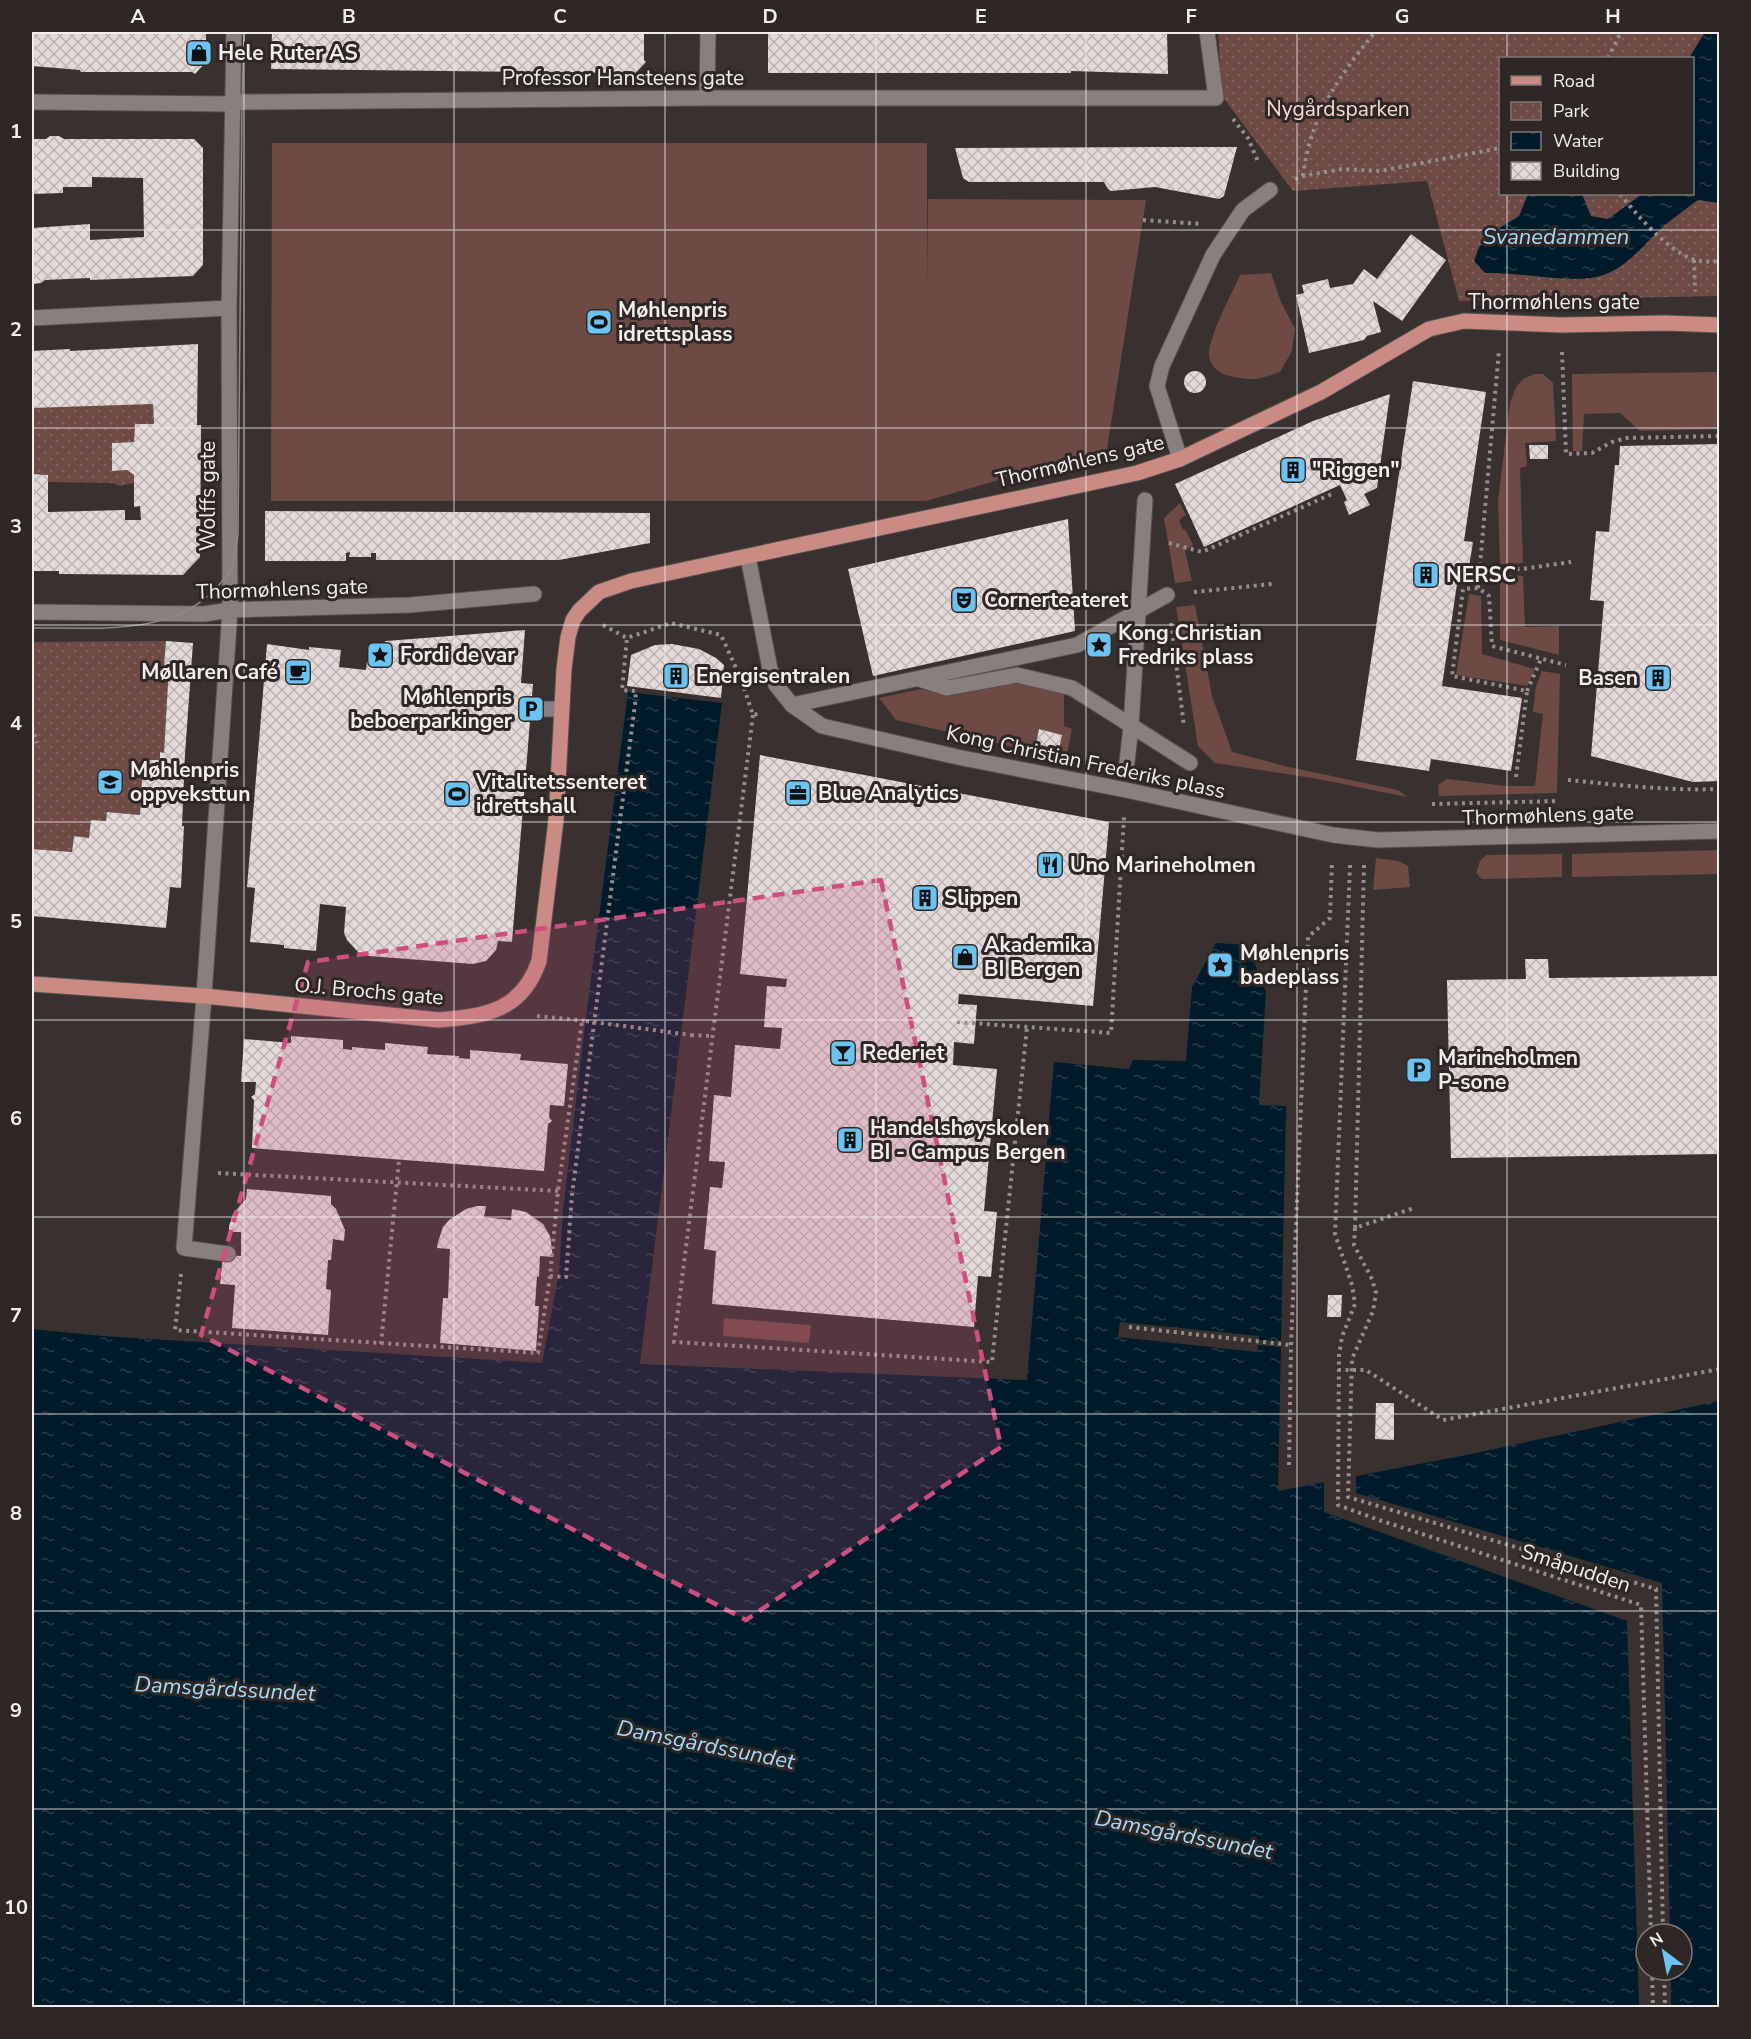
<svg xmlns="http://www.w3.org/2000/svg" width="1751" height="2039" viewBox="0 0 1751 2039" font-family="'Nunito Sans',sans-serif">
	<defs>
		<pattern id="park-dots" width="8" height="8" patternUnits="userSpaceOnUse" patternTransform="scale(1.5)"><rect width="8" height="8" fill="#6e4a45"/><path d="M2 2h.1M6 6h.1" fill="none" stroke="#836460" stroke-width="1.8" stroke-linecap="round"/></pattern>
		<pattern id="water-ripples" width="26" height="14" patternUnits="userSpaceOnUse" patternTransform="scale(1.5)"><rect width="26" height="14" fill="#001c2b"/><path d="M2 4q2-2 4 0t4 0M15 11q2-2 4 0t4 0" fill="none" stroke="#263d4a"/></pattern>
		<pattern id="building-cross-hatch" width="8" height="8" patternUnits="userSpaceOnUse" patternTransform="scale(1.5)"><rect width="8" height="8" fill="#e3d9d8"/><path d="M0 0l8 8M0 8l8-8" fill="none" stroke="#bcb4b4"/></pattern>
	</defs>
	<rect width="100%" height="100%" fill="#383130"/>
	<path fill="#6e4a45" d="M272,143h655v146l1,-90 218,1 -39,249 -181,52h-655z
		M1271,273l10,29 14,27 -3,22 -12,21c-22,8 -27,9 -50,4 -11,-2 -21,-11 -21,-22 0,-18 23,-61 31,-79z
		M1719,372v57l-79,2 -20,-18 -36,1 -2,37h-9l-1,-77z
		M1534,374h9l10,9 3,58 -31,2 2,23 -7,2 3,95 -23,1 -2,-63 12,-98 6,-16 7,-8z
		M1180,503l6,12 -7,5 4,10 2,-1 8,16 -8,6 7,30 -17,2 -11,-65z
		M1508,575l15,1 2,51 34,-1v29l-59,-15v-60l8,-1z
		M1469,594l12,2 1,58 53,15 -8,17 -71,-11z
		M1195,605l17,91 20,56 57,15 109,23 9,7 -89,-18 -103,-16 -17,-17 -22,-139z
		M1542,671l18,3 -3,119 -118,3 -1,-11 9,-6 59,7h29l8,-72 -10,-2 3,-26z
		M1004,681l60,12v33l8,3 -6,30 -170,-39 -17,-22 41,-9 26,5z
		M1719,850v24l-147,3v-23z
		M1562,854v23l-80,2 -6,-6 4,-12 6,-6z
		M1376,858c12,2 21,1 32,8l2,21 -37,3z
		M724,1318l87,7 -2,18 -86,-7z"/>
	<path fill="url(#park-dots)" fill-rule="evenodd" d="M1218,32h501v264l-260,5 -32,-120 -134,10 -71,-95zM1500,58h192v136h-192z
		M153,404l1,20h-19l-1,18 -22,1v28l15,-1 7,5v8l-14,3 -7,-3 -65,-1v-7l-16,-1v-66z
		M166,641l-2,25h5l-5,87h-4v7h-17l-3,55 -33,-3 -1,9 -15,-1 -2,18 -15,-2 -2,16 -40,-3v-207z"/>
	<path fill="url(#water-ripples)" fill-rule="evenodd" d="M1705,32h14v171l-21,-3c-11,8 -22,16 -33,25 -22,20 -42,49 -74,53 -35,4 -71,-6 -106,-5l-11,-12 5,-14 22,-20 18,-11 9,-22h54l9,22 17,3 34,-25h50v-136h-3z
		M628,692l94,11 -82,661 387,16 27,-318 75,7 4,-9 53,1 6,-74 24,-44 31,2 19,47 -7,113 27,1 -8,385 183,-35 258,-55v606l-1687,1v-679l71,7 439,27 17,-90 4,-63 22,-185zM1646,1934h36v36h-36z"/>
	<path fill="#383130" d="M1120,1322l139,14v4l22,1 -1,6 -22,-2 -1,7 -139,-15z
		M1356,1473v20l306,90 8,351h-24v36h25v37h-32l-12,-386 -303,-109v-33z"/>
	<path fill="url(#building-cross-hatch)" d="M32,32h174v26l2,2 -13,14 -3,-2h-111l-1,-2 -48,-4z
		M272,32h372v28l2,2 -13,14 -3,-3 -359,-4z
		M768,32h399l1,42 -97,-3v2h-303z
		M50,136h9l5,3h130l9,9v117l-10,11 -103,4v-2l-45,2 -4,3 -9,1v-56l58,-4v16l54,-3 -1,-59 -51,-1v10h-29v6l-31,1v-55h14z
		M1152,147h85l-13,49 -5,3 -64,-12 -44,4 -3,-2 -4,-7h-135l-6,-4 -8,-30z
		M1411,234l35,26 -44,61 -29,-20 8,31 -14,4 -3,4 -55,13 -13,-58 8,-2 -2,-8 26,-6 2,9 23,-4 11,-15 13,10z
		M198,344l-1,81h4l-1,132 -17,18 -124,-1v-3h-27v-97l16,1v37l77,-2v10h16l-1,-14 -6,1v-32l-7,-5 -15,1v-28l22,-1 1,-18h19l-1,-20 -121,4v-57l38,-2v2z
		M1184 382a11 11 0 1 1 22 0a11 11 0 1 1-22 0Z
		M1413,381l73,11 -22,149 9,1 -7,43 -9,-1 -15,102 80,12 -11,73 -80,-12 -2,12 -73,-11z
		M1390,394l-13,94 -13,6 6,11 -21,10 -5,-13 3,-2 -7,-15 -136,62 -29,-63 138,-63z
		M1720,444v337l-27,1 -102,-26 13,-155 -14,-1 6,-69 13,1 6,-67h4l1,-19z
		M1529,445h19v14h-18z
		M265,511l385,2v30l-91,17h-183v-7h-5v4h-22l1,-5 -4,1v8h-81z
		M1068,519l7,112 -202,45 -25,-107z
		M525,630l-4,53 12,1 -21,258 -14,-1 -2,9 -10,11 -13,3 -104,-8 -10,-3 -12,-13 -3,-7 2,-26 -26,-3 -4,47 -32,-3v-3l-34,-3 5,-54 -8,-1 20,-243 42,6v-3l32,3 -2,17 27,3 1,-9 5,-9 3,-5 11,-6z
		M166,641l27,2 -8,111 -3,72h2l-3,62 -11,-1 -4,41 -134,-12v-67l40,3 2,-16 15,2 2,-18 15,1 1,-9 33,3 3,-55h17v-8l4,1 5,-87h-5z
		M672,644l27,5 17,9 8,7 -3,33 -94,-12 4,-31 24,-10z
		M1039,729l23,6 -3,14 -23,-5z
		M760,755l349,67 -16,184 -134,-12 -1,10 19,1 -3,39 -20,-2 -1,23 44,4 -13,142 13,1 -6,65 -13,-1 -4,51 -262,-23 4,-53 -12,-2 6,-62 12,1 3,-26 -16,-1 5,-66 17,2 4,-52 45,4 2,-21 -18,-1 3,-41 19,1 1,-8 -47,-5z
		M1525,959h23l1,19 171,-2v178l-269,4 -4,-178 79,-1z
		M291,1036l52,4v9l9,1v-3l33,3v-7l43,4 -1,7 32,2v2l11,1v-9l51,4 -1,6 48,4 -4,42 -14,-1 -1,12 3,4 -4,3 -4,47 -292,-23 2,-48 -3,-3 4,-3 1,-12h-15l3,-43 47,4z
		M247,1189l84,7v8l5,5 9,21 -1,11 -11,-2 -2,21h-3l-2,29 5,1 -3,45 -96,-7 3,-43 -15,-1 3,-29 18,1v-24h-12v-6l4,-12 13,-15z
		M477,1206h9l-2,11 27,3 1,-11 14,3 17,12 7,12 3,21 -13,-1 -1,21 -2,-1 -2,30h4l-3,45 -96,-8 3,-45h5l2,-49 -13,-1 1,-6 5,-15 6,-7 17,-11z
		M1328,1295h14l-1,22h-14z
		M1376,1403h18v37l-19,-1z"/>
	<g fill="none" stroke-linecap="round" stroke-linejoin="round">
		<defs>
			<path id="minor" d="M707,98l1,-66
				M32,102l200,2 10,-2 465,-4h509l-9,-66
				M32,318l197,-10
				M1180,459l-23,-73 5,-20 51,-111 30,-45 27,-20
				M748,557l22,112 6,16 16,20 30,21 140,32 164,32 207,45 45,5 342,-9
				M32,612l172,2 26,-4 180,-5 124,-11
				M919,679l28,9 70,-13 55,13 118,75
				M792,705l285,-60 90,-50
				M531,709h31
				M1126,770l5,-43 14,-227
				M228,1254l-44,-6 20,-252 26,-386 -1,-302 5,-276"/>
			<path id="major" d="M32,984l172,12 235,24c47,-4 83,-9 100,-59l17,-141 8,-151 4,-32 5,-17 6,-9 20,-19 32,-11 506,-108 43,-14 141,-67 108,-63 35,-8 97,4 104,-2 55,2"/>
		</defs>
		<use href="#minor" stroke="#57504f" stroke-width="17"/>
		<use href="#major" stroke="#57504f" stroke-width="17"/>
		<path stroke="#948e8d" stroke-width="4" stroke-dasharray="3 4.5" stroke-linecap="butt" d="M1608,58l13,-26
			M1233,119l15,19 11,26
			M1303,176c7,-59 36,-100 72,-144
			M1295,179l8,-3 39,-7 38,2 120,-23
			M1620,194c16,20 47,56 72,65 9,3 18,3 28,2
			M1143,220l59,4
			M1694,260l1,31
			M1562,352l4,102 26,-1 20,-11 15,-4 93,-2
			M1169,543l33,9 132,-59
			M1479,569h43l49,-7
			M1478,588l21,-238
			M1194,592l78,-8
			M1171,623l13,103
			M603,625l24,13 44,-15 50,12 21,46
			M744,688l9,27 9,-2
			M1527,691l14,-32
			M753,715l-79,627 318,20 35,-335
			M32,727l5,16
			M1516,777l11,-86 -75,-15 11,-87 15,-1 11,8 3,50 74,19
			M1568,780c50,5 101,11 152,9
			M1432,804l127,-3
			M1350,865l-15,369 17,51 3,19 -13,33 -3,18 -1,150 41,15 262,85 10,329
			M1364,865l-9,363 59,-20
			M537,1016l49,5
			M957,1022l154,11 13,-216
			M691,1035l22,1
			M218,1173l340,18
			M1355,1228l-1,17 18,34 4,14 -3,18 -21,48 -4,138 308,92 7,345
			M181,1274l-6,56 363,23 12,-77 8,-85 24,-170
			M550,1276l16,1 6,-82 63,-491 1,-13 -14,-1 5,-52
			M1129,1327l162,18
			M381,1344l18,-184
			M1338,1370h28l77,50 277,-51
			M1289,1465l2,-120 17,-408 22,-19 2,-57
			M1652,1970l1,38
			M1664,1970l1,38"/>
		<use href="#minor" stroke="#887f7e" stroke-width="15"/>
		<use href="#major" stroke="#c98b83" stroke-width="15"/>
		<path stroke="#8f8988" stroke-width="1.5" d="M32,628c61,-1 142,10 187,-43 3,-4 9,-9 11,-14 5,-11 6,-24 8,-36l4,-433 2,-70"/>
		<path stroke="#948e8d" stroke-width="4" stroke-dasharray="3 4.5" stroke-linecap="butt" d="M586,1021l105,14"/>
	</g>
	<path fill="#ce4e80" fill-opacity="0.2" stroke="#ce4e80" stroke-width="4.5" stroke-dasharray="12 8" stroke-linejoin="round" d="M881,880l120,567 -255,173 -545,-285 107,-373z"/>
	<path fill="none" stroke="#f3eeed" stroke-width="1.5" stroke-opacity="0.55" d="M244,32v1976M454,32v1976M665,32v1976M876,32v1976M1086,32v1976M1297,32v1976M1507,32v26M1507,194v1814M32,230h1688M32,428h1688M32,625h1688M32,822h1688M32,1020h1688M32,1217h1688M32,1414h1688M32,1611h1688M32,1809h1688"/>
	<defs>
		<symbol id="shop-square" viewBox="-11 -11 22 22"><rect x="-9" y="-9" width="18" height="18" rx="4" fill="#6ac3f1" stroke="#2e2726"/><path d="M-5-2.5h2.3a2.7 3.5 0 0 1 5.4 0H5L5.5 6h-11ZM-1.5-2.5h3a1.5 2.3 0 0 0-3 0Z" fill="#111"/></symbol>
		<symbol id="stadium-square" viewBox="-11 -11 22 22"><rect x="-9" y="-9" width="18" height="18" rx="4" fill="#6ac3f1" stroke="#2e2726"/><path d="M0-5a6.5 5 0 1 0 0 10a6.5 5 0 1 0 0-10ZM-3.5-1.8h7v3.6h-7Z" fill="#111"/></symbol>
		<symbol id="building-square" viewBox="-11 -11 22 22"><rect x="-9" y="-9" width="18" height="18" rx="4" fill="#6ac3f1" stroke="#2e2726"/><path d="M-4-6H4V6H1V3H-1V6H-4ZM-2.5-4.3h1.7v1.8h-1.7ZM.8-4.3h1.7v1.8H.8ZM-2.5-1h1.7V.8h-1.7ZM.8-1h1.7V.8H.8Z" fill="#111"/></symbol>
		<symbol id="theatre-square" viewBox="-11 -11 22 22"><rect x="-9" y="-9" width="18" height="18" rx="4" fill="#6ac3f1" stroke="#2e2726"/><path d="M-5-5.5Q0-4 5-5.5V0Q5 5 0 6Q-5 5-5 0ZM-3.3-2.5H-1v1.5H-3.3ZM1-2.5H3.3v1.5H1ZM-2.8 1Q0 5.5 2.8 1Z" fill="#111"/></symbol>
		<symbol id="sight-square" viewBox="-11 -11 22 22"><rect x="-9" y="-9" width="18" height="18" rx="4" fill="#6ac3f1" stroke="#2e2726"/><path d="M0-6L1.8-2.2L6-1.7L2.9 1.2L3.7 5.4L0 3.3L-3.7 5.4L-2.9 1.2L-6-1.7L-1.8-2.2Z" fill="#111"/></symbol>
		<symbol id="cafe-square" viewBox="-11 -11 22 22"><rect x="-9" y="-9" width="18" height="18" rx="4" fill="#6ac3f1" stroke="#2e2726"/><path d="M-5.5-4.5H6V0H3Q3 3.5 0 3.5H-2.5Q-5.5 3.5-5.5 0ZM3-3.2v2h1.7v-2ZM-6 4.5H4V6H-6Z" fill="#111"/></symbol>
		<symbol id="parking-square" viewBox="-11 -11 22 22"><rect x="-9" y="-9" width="18" height="18" rx="4" fill="#6ac3f1" stroke="#2e2726"/><path d="M-3.5-5.5H1a3.5 3.5 0 0 1 0 7H-1V5.5H-3.5ZM-1-3.4V-.6H.8a1.4 1.4 0 0 0 0-2.8Z" fill="#111"/></symbol>
		<symbol id="school-square" viewBox="-11 -11 22 22"><rect x="-9" y="-9" width="18" height="18" rx="4" fill="#6ac3f1" stroke="#2e2726"/><path d="M0-5L7-2L0 1L-7-2ZM-4 1L0 2.5L4 1V4Q0 6-4 4Z" fill="#111"/></symbol>
		<symbol id="office-square" viewBox="-11 -11 22 22"><rect x="-9" y="-9" width="18" height="18" rx="4" fill="#6ac3f1" stroke="#2e2726"/><path d="M-6-3h4V-5.5h4V-3h4V5H-6ZM-1-4.5V-3h2v-1.5ZM-6 0V1H6V0Z" fill="#111"/></symbol>
		<symbol id="restaurant-square" viewBox="-11 -11 22 22"><rect x="-9" y="-9" width="18" height="18" rx="4" fill="#6ac3f1" stroke="#2e2726"/><path d="M-5-6h1v4h1v-4h1v4h1v-4h1v5L-1.5 .5V6h-2V.5L-5-1ZM5-6V6H3V1.5H1.5Q1.5-4 5-6Z" fill="#111"/></symbol>
		<symbol id="bar-square" viewBox="-11 -11 22 22"><rect x="-9" y="-9" width="18" height="18" rx="4" fill="#6ac3f1" stroke="#2e2726"/><path d="M-6-5H6L.8 .8V4.5H3.5V6h-7V4.5H-.8V.8Z" fill="#111"/></symbol>
	</defs>
	<g fill-rule="evenodd">
		<use href="#shop-square" x="184" y="38" width="30" height="30"/>
		<use href="#stadium-square" x="584" y="307" width="30" height="30"/>
		<use href="#building-square" x="1278" y="455" width="30" height="30"/>
		<use href="#building-square" x="1411" y="560" width="30" height="30"/>
		<use href="#theatre-square" x="949" y="585" width="30" height="30"/>
		<use href="#sight-square" x="1084" y="630" width="30" height="30"/>
		<use href="#sight-square" x="365" y="640" width="30" height="30"/>
		<use href="#cafe-square" x="283" y="657" width="30" height="30"/>
		<use href="#building-square" x="661" y="661" width="30" height="30"/>
		<use href="#building-square" x="1643" y="663" width="30" height="30"/>
		<use href="#parking-square" x="516" y="694" width="30" height="30"/>
		<use href="#school-square" x="95" y="767" width="30" height="30"/>
		<use href="#office-square" x="783" y="778" width="30" height="30"/>
		<use href="#stadium-square" x="442" y="779" width="30" height="30"/>
		<use href="#restaurant-square" x="1035" y="850" width="30" height="30"/>
		<use href="#building-square" x="910" y="883" width="30" height="30"/>
		<use href="#shop-square" x="950" y="942" width="30" height="30"/>
		<use href="#sight-square" x="1205" y="950" width="30" height="30"/>
		<use href="#bar-square" x="828" y="1038" width="30" height="30"/>
		<use href="#parking-square" x="1404" y="1055" width="30" height="30"/>
		<use href="#building-square" x="835" y="1125" width="30" height="30"/>
	</g>
	<g text-anchor="middle" stroke-width="6" stroke-linejoin="round" paint-order="stroke">
		<g font-size="21" font-weight="bold" fill="#f3eeed" stroke="#2e2726" text-anchor="start">
			<text x="218" y="60">Hele Ruter AS</text>
			<text x="618" y="317">Møhlenpris<tspan x="618" dy="24">idrettsplass</tspan></text>
			<text x="1312" y="477">"Riggen"</text>
			<text x="1446" y="582">NERSC</text>
			<text x="984" y="607">Cornerteateret</text>
			<text x="1118" y="640">Kong Christian<tspan x="1118" dy="24">Fredriks plass</tspan></text>
			<text x="400" y="662">Fordi de var</text>
			<text x="278" y="679" text-anchor="end">Møllaren Café</text>
			<text x="696" y="683">Energisentralen</text>
			<text x="1638" y="685" text-anchor="end">Basen</text>
			<text x="512" y="704" text-anchor="end">Møhlenpris<tspan x="512" dy="24">beboerparkinger</tspan></text>
			<text x="130" y="777">Møhlenpris<tspan x="130" dy="24">oppveksttun</tspan></text>
			<text x="476" y="789">Vitalitetssenteret<tspan x="476" dy="24">idrettshall</tspan></text>
			<text x="818" y="800">Blue Analytics</text>
			<text x="1070" y="872">Uno Marineholmen</text>
			<text x="944" y="905">Slippen</text>
			<text x="984" y="952">Akademika<tspan x="984" dy="24">BI Bergen</tspan></text>
			<text x="1240" y="960">Møhlenpris<tspan x="1240" dy="24">badeplass</tspan></text>
			<text x="862" y="1060">Rederiet</text>
			<text x="1438" y="1065">Marineholmen<tspan x="1438" dy="24">P-sone</tspan></text>
			<text x="870" y="1135">Handelshøyskolen<tspan x="870" dy="24">BI - Campus Bergen</tspan></text>
		</g>
		<g font-size="21" fill="#f3eeed" stroke="#2e2726">
			<text x="623" y="85">Professor Hansteens gate</text>
			<text x="1554" y="309">Thormøhlens gate</text>
			<text transform="translate(1080 461) rotate(-13)" y="7">Thormøhlens gate</text>
			<text transform="translate(208 496) rotate(-90)" y="7">Wolffs gate</text>
			<text transform="translate(282 589) rotate(-2)" y="7">Thormøhlens gate</text>
			<text transform="translate(1086 762) rotate(12)" y="7">Kong Christian Frederiks plass</text>
			<text transform="translate(1548 815) rotate(-2)" y="7">Thormøhlens gate</text>
			<text transform="translate(369 991) rotate(5)" y="7">O.J. Brochs gate</text>
			<text transform="translate(1576 1568) rotate(18)" y="7">Småpudden</text>
		</g>
		<g font-size="21" fill="#f9d9d5" stroke="#2e2726">
			<text x="1338" y="116">Nygårdsparken</text>
		</g>
		<g font-size="22" font-style="italic" fill="#a4dbfa" stroke="#2e2726">
			<text x="1556" y="244">Svanedammen</text>
			<text transform="translate(225 1688) rotate(3)" y="8">Damsgårdssundet</text>
			<text transform="translate(706 1744) rotate(11)" y="8">Damsgårdssundet</text>
			<text transform="translate(1184 1834) rotate(11)" y="8">Damsgårdssundet</text>
		</g>
	</g>
	<rect width="1751" height="2039" fill="none" stroke="#2e2726" stroke-width="66"/>
	<rect x="1499" y="57" width="195" height="138" fill="#2e2726" stroke="#7d7776" stroke-width="1.5"/>
	<rect x="1511" y="76" width="30" height="9" fill="#c98b83" stroke="#7d7776" stroke-width="1.5"/>
	<text x="1553" y="87" font-size="18" fill="#f3eeed">Road</text>
	<rect x="1511" y="102" width="30" height="18" fill="url(#park-dots)" stroke="#7d7776" stroke-width="1.5"/>
	<text x="1553" y="117" font-size="18" fill="#f3eeed">Park</text>
	<rect x="1511" y="132" width="30" height="18" fill="url(#water-ripples)" stroke="#7d7776" stroke-width="1.5"/>
	<text x="1553" y="147" font-size="18" fill="#f3eeed">Water</text>
	<rect x="1511" y="162" width="30" height="18" fill="url(#building-cross-hatch)" stroke="#7d7776" stroke-width="1.5"/>
	<text x="1553" y="177" font-size="18" fill="#f3eeed">Building</text>
	<g transform="translate(1664 1952) rotate(328)"><circle r="28" fill="#2e2726" stroke="#7d7776" stroke-width="1.5"/>
	<path d="M0-4.5L10 22L0 15L-10 22Z" fill="#6ac3f1"/>
	<text y="-9" font-size="16" font-weight="bold" text-anchor="middle" fill="#f3eeed">N</text>
	</g>
	<rect x="33" y="33" width="1685" height="1973" fill="none" stroke="#f3eeed" stroke-width="2"/>
	<g font-size="20" text-anchor="middle" font-weight="bold" fill="#f3eeed">
		<text x="138" y="23">A</text>
		<text x="349" y="23">B</text>
		<text x="560" y="23">C</text>
		<text x="770" y="23">D</text>
		<text x="981" y="23">E</text>
		<text x="1191" y="23">F</text>
		<text x="1402" y="23">G</text>
		<text x="1613" y="23">H</text>
		<text x="16" y="138">1</text>
		<text x="16" y="336">2</text>
		<text x="16" y="533">3</text>
		<text x="16" y="730">4</text>
		<text x="16" y="928">5</text>
		<text x="16" y="1125">6</text>
		<text x="16" y="1322">7</text>
		<text x="16" y="1520">8</text>
		<text x="16" y="1717">9</text>
		<text x="16" y="1914">10</text>
	</g>
</svg>
